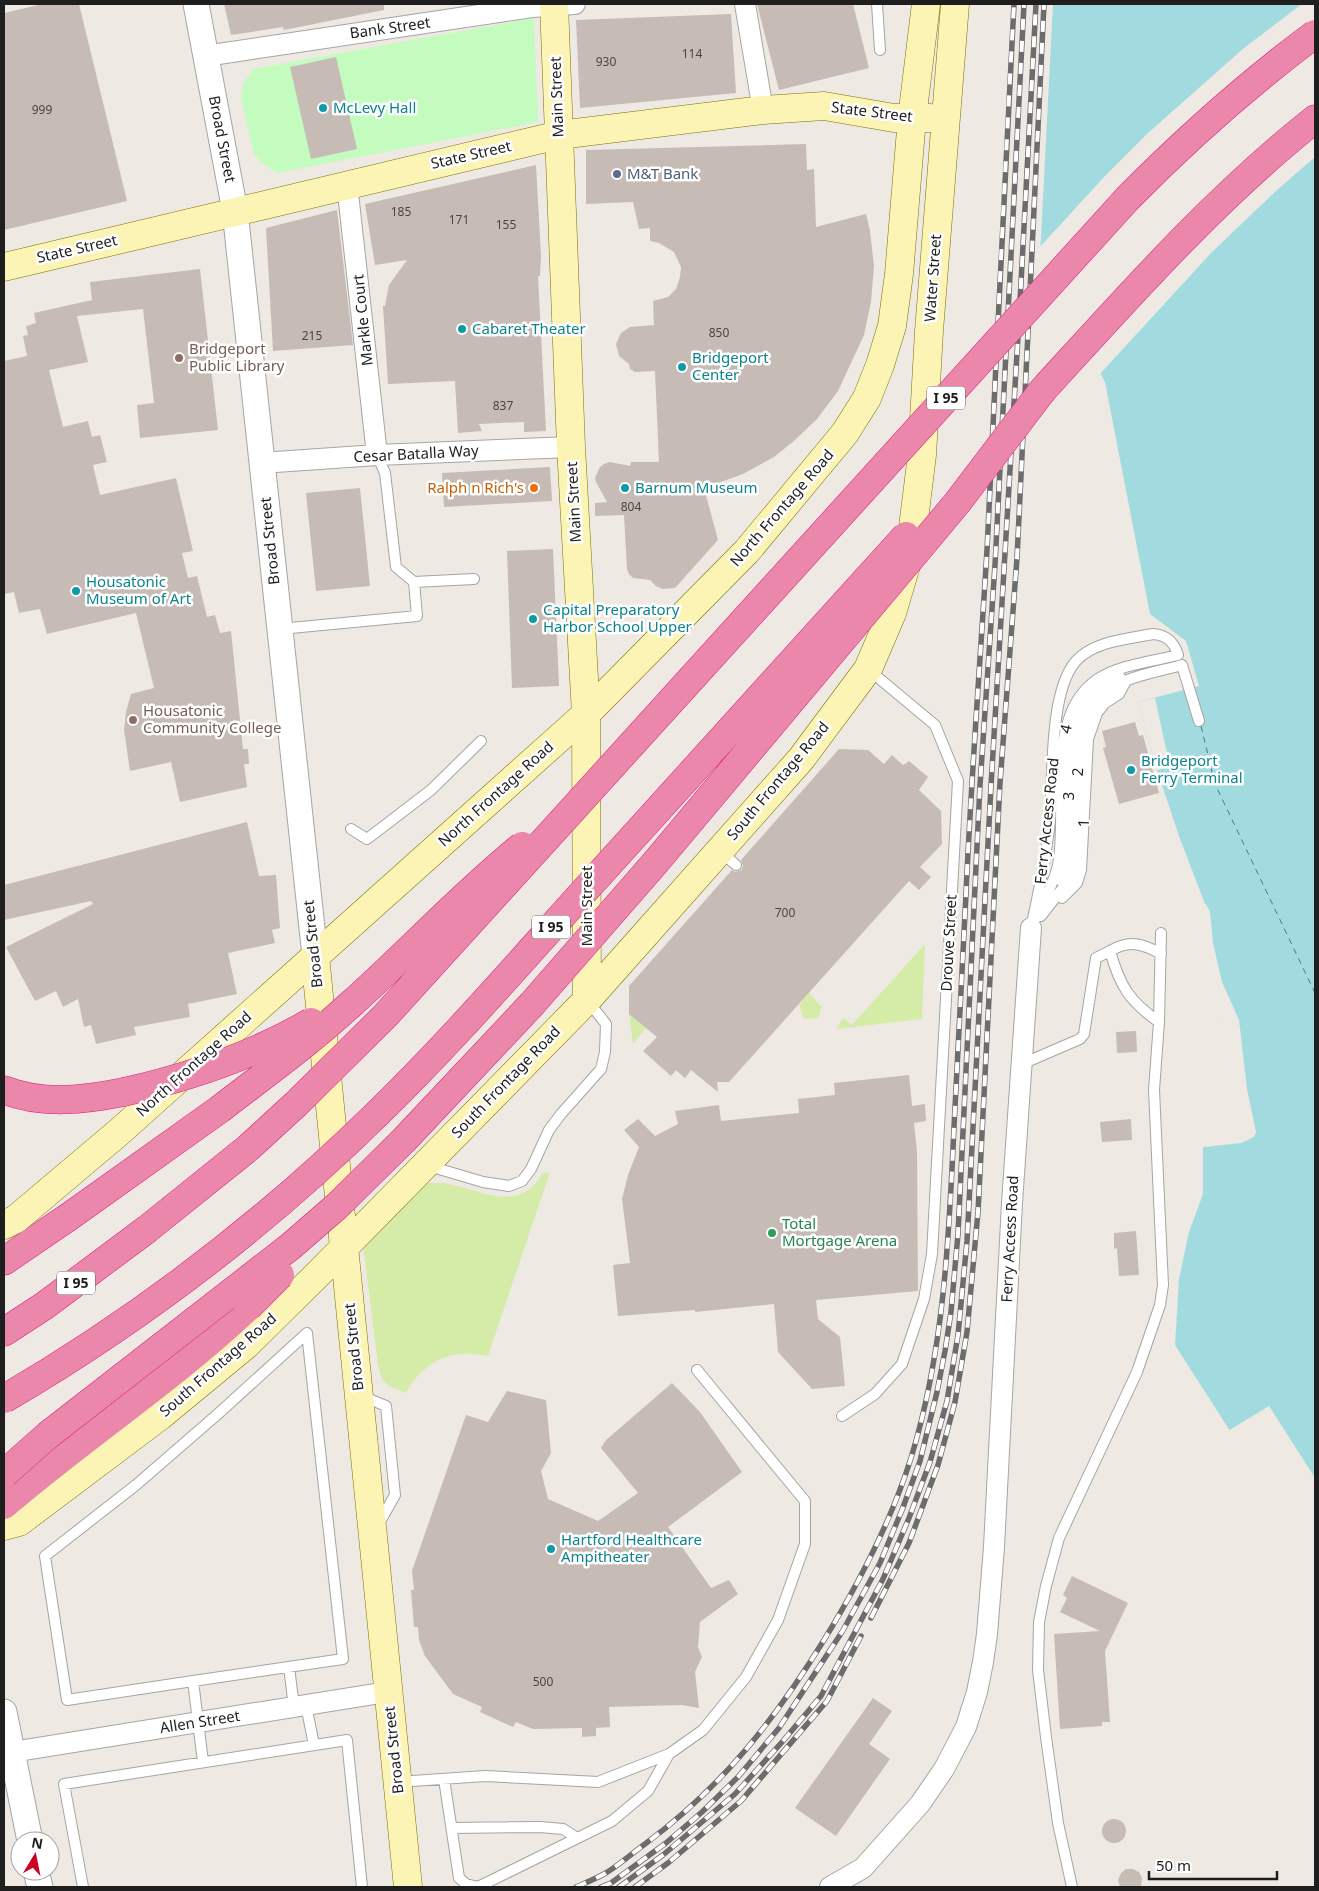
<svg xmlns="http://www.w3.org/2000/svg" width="1319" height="1891" viewBox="0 0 1319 1891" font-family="'Noto Sans',sans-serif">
	<rect width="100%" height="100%" fill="#efe9e3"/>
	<path fill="#d4eca7" d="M925,944l-3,75 -86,10 7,-11 9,7z
		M809,993l13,14 -4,11 -14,1 -5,-14z
		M629,1014l17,14 -13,16z
		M550,1172l-62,184c-9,-1 -18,-3 -27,-2 -24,1 -45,19 -55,39 -18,-8 -24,-7 -28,-28l-15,-120 64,-62c6,0 11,0 16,0 36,5 75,33 99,-9z"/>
	<path fill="#c3fcbe" d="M534,18l4,104 -261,51 -15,-10 -8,-9 -13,-57 2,-13 10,-15z"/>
	<path fill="#a2dbdf" d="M1053,4h262v1522l-60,-88 -23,-4 -57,-89 4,-66 10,-47 14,-38v-47l40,-6 7,-13 -25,-109 -13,-1 -11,-99 4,-15 -26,-68 -22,-66 -19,-68 61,-16 -13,-45 -36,-27 -45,-232 -65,-126z"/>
	<path fill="#efe9e3" d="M1302,4h13v153l-38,33 -65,62 -113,123 -61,-118v-8l66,-72 44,-44 96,-85z
		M1155,698l15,69 -13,3 -19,-68z
		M1206,904l4,8 3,31 9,39 17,38 8,69 9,43 -2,5 -13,6 -36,4 -1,-3 35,-4 9,-12 -17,-61 -9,-45 -1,-3 -12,-1 -18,-51 2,-33 9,-27z
		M1269,1406l46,72v51l-61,-89 -21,-4 -5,-5z"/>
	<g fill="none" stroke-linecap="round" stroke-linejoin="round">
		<path stroke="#3e7b99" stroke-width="1" stroke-dasharray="6 5" stroke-linecap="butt" d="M1201,726l14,58 100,209"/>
	</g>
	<path fill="#c7bbb6" d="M43,4h36l48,197 -123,29v-217z
		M224,4h160v6l-100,20 -1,-3 -52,8z
		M757,4h96l16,64 -90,22z
		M731,14l5,79 -156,15 -4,-88z
		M336,57l21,92 -46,10 -21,-92z
		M806,144l1,26 7,-1 2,58 50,-13 4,17 4,35 -3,36 -7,33 -26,56 -21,28 -22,21 -21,17 -31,17 -39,14 14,52 -43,48 -12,1 -7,-3 -6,-6 -17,-2 -4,-4 -2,-5 -3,-54 -29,1v-13l12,-1 -11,-20 -1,-4 5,-11 4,-3 6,-2 20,4 1,-4h28l-4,-91 -20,1 -5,-3 -1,-5 -10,-8 -3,-12 5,-11 9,-6 24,-2 -1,-24 15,-4 8,-8 4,-12 1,-10 -7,-15 -15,-9 -9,-2v-13l-11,1 -6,-27 -47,2v-54z
		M536,165l5,91 -1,20h-2l8,155 -22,1v-10l-45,2 3,7 -24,2 -3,-52 -67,3 -5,-78h2l4,-21 18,-25 -32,5 -10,-61z
		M337,210l16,135 -80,6 -7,-123z
		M200,269l18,161 -78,8 -3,-33 17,-2 -11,-94 -66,7 11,46 -39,8 14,57 25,-6 4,16 8,-2 7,27 -14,3 7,30 76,-17 17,73 -11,2 6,25 9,-2 10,41 8,-2 5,18 11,-2 12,118h5l1,15h-5l3,23 -67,15 -9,-40 -41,9 -6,-41 2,-18 5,-18 23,-6 -18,-75 -89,21 -7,-25 -21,4 -5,-21 -10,2v-233l23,-5 -4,-20 5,-1 -2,-9 10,-3 -2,-10 58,-13 -2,-18z
		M550,467l2,34 -108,6 -2,-34z
		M360,488l10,98 -54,5 -10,-98z
		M553,549l6,137 -47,2 -5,-137z
		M1135,722l4,14 4,-1 16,58 -40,11 -16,-56 3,-1 -4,-16z
		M839,749l29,1 16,14 8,-9 11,10 6,-4 19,16 -9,13 22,21 1,33 -22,23 11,10 -12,13 -10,-9 -180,201h-12l1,10 -27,-22 -6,8 -9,-8 -5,6 -28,-25 14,-14 -28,-23v-28l103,-116 3,2 6,-2 2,-4 -2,-6z
		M247,822l12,54 17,-1 4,53 -8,2 3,13 -47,10 9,41 -49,10 2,13 -56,10 2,8 -40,9 -5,-19 -7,2 -6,-28 -15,8 -7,-16 -21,10 -29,-54 87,-43 -2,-3 -87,19v-35z
		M1136,1031l1,21 -20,1 -1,-21z
		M909,1075l3,31 13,-2 1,17 -12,2 3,29 1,139 -102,9 2,19 22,18 5,49 -33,3 -34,-37 -4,-48 -79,8v-2l-77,6 -5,-51 17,-2 -8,-64 6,-24 11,-28 -15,-17 14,-11 17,17 23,-12 -3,-13 44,-6 2,16 78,-8 -1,-14 37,-4 -1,-12z
		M1131,1119l1,21 -30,2 -2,-20z
		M1136,1231l3,44 -20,1 -2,-28 -3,1v-16z
		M672,1383l28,29 42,60 -74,55 43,61 18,-8 9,14 -38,28 -2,25 4,10 -7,15 4,36 -17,-3 -73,2 1,20 -14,1v8l-14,1v-9l-49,1 -17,-7 -3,5 -33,-15 2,-5 -29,-13 -28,-38 -6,-16 -1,-13h-4l-3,-37h3l-2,-19 54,-156 22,7 19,-31 39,9 5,53 -10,18 7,28 50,22 40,-28 -37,-45 5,-8z
		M1072,1576l56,27 -23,48 5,71h-8v4l-42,3 -6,-95 46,-3 -40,-19 7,-14 -4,-3z
		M873,1698l19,13 -23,33 21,15 -54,77 -41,-28z
		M1102 1831a12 12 0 1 1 24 0a12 12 0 1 1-24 0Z
		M1126,1869h7l6,3 3,6 -1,9h-21l-2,-7 3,-7z"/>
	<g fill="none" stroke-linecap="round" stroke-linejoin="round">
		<defs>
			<path id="service" d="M877,4l3,46
				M377,455l8,18 11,94 18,15
				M280,629l137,-13 -3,-34 60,-3
				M1153,634c14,1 21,8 25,21 -24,6 -59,10 -80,24 -55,36 -29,130 -40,186 -5,22 -18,43 -27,63 8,-36 15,-71 19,-108 3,-41 -1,-129 26,-159 18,-20 52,-22 77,-27z
				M351,829l16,10 64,-49 50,-49
				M720,851l16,14
				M1061,881l6,-22 4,-115c5,-28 19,-59 49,-67
				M1062,898l15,-15 4,-13 7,-131 9,-26 8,-10 14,-9 7,-13
				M1041,916l28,-36 4,-11 8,-132c16,-58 49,-58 101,-72l17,56
				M1159,1022c-30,-21 -39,-36 -49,-71 19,-11 32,-8 51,3
				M1022,1064l58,-25 4,-5 12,-76 14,-7
				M429,1166l54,16 26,4 13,-5 9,-12 18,-39 12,-16 40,-45 4,-17 1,-28 -19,-24
				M362,1396l24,10 9,89 -17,30
				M842,1416l33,-22 27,-30 22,-65 8,-45 26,-473 -23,-56 -66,-55
				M289,1667l5,40
				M193,1681l-126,19 -22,-144 91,-71 83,-72 88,-80 36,326 -150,22 10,81
				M306,1705l8,40
				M444,1779l15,99 7,6 12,3 134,-66 36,-30 21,-37
				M398,1782l87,-6 113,6 71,-28 34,-24 43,-53 32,-57 27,-76v-43l-108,-131
				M452,1828l88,-1 23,2 14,9
				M83,1887l-19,-103 283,-44 15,147
				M1072,1887l-14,-64 -12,-86 -8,-67 1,-48 7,-36 13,-48 78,-166 23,-67 3,-20 -9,-195 5,-68 2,-89"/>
			<path id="minor" d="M745,4l18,106
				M205,56l327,-49 43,-3
				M347,184l30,271
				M261,463l116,-8 194,-8
				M12,1752l375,-60
				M830,1887l33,-19 57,-64 24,-35 22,-42 11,-35 6,-30 4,-28 7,-87 18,-344 19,-275"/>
			<path id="tertiary" d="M196,4l39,207 80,745
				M4,1712l26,129
				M36,1871l4,16"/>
			<path id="secondary" d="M554,4l17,443 15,267 1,286
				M4,267l555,-132 204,-25 61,-4 70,12h36
				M315,956l93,931
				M4,1225l12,-6 103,-87 467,-418 161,-163 98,-118 22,-35 13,-33 12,-39 7,-52 13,-156 14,-114
				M4,1526l15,-4 141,-106 86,-71 74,-73 267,-272 214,-241 67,-90 24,-56 18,-61 12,-97 7,-124 26,-327"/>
			<path id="motorway" d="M1042,391c87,-95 172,-192 273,-272
				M4,1090c39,15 80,10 120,2
				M4,1261l66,-45 150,-107
				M4,1332l40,-26 102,-76
				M4,1505c79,-68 167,-125 244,-198"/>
		</defs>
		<use href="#service" stroke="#a5a5a5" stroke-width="12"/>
		<use href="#minor" stroke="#a5a5a5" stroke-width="22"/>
		<use href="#tertiary" stroke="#a5a5a5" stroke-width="27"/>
		<use href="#secondary" stroke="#797200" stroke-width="29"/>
		<use href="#motorway" stroke="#e11d80" stroke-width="29"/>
		<use href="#service" stroke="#fff" stroke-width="10"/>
		<use href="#minor" stroke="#fff" stroke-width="20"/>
		<use href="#tertiary" stroke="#fff" stroke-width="25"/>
		<use href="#secondary" stroke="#fcf4b5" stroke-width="28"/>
		<use href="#motorway" stroke="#ea87aa" stroke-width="28"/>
		<defs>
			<path id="rail" d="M871,1618l38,-75 29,-78 17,-63 12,-70 11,-120 22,-429 17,-225 27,-554
				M576,1887c9,-4 19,-8 28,-13 14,-8 27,-20 41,-30 77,-57 129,-123 179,-204 35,-57 67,-118 87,-182 33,-107 38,-220 43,-331 4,-77 8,-155 12,-233 5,-114 14,-229 21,-344 9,-182 17,-364 27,-546
				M601,1887l10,-4 55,-40 36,-31 36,-35 41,-49 63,-96 38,-69 22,-53 18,-49 17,-69 8,-41 6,-39 7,-78 22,-449 15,-220 29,-561
				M619,1887l44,-32 72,-61 48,-53 38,-45 62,-117 26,-61 21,-56 17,-61 11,-66 9,-94 24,-455 28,-466 17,-316
				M635,1887l33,-24 73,-62 86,-100 34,-65"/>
		</defs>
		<use href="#rail" stroke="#6c6c6c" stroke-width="5.5"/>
		<use href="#rail" stroke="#fff" stroke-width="4" stroke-dasharray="11" stroke-linecap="butt"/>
		<defs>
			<path id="motorway-bridge" d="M124,1092c66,-15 129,-36 187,-70
				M220,1109c44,-34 90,-67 131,-105 58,-52 111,-109 171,-158
				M146,1230l102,-82 48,-44 89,-88 742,-817c59,-60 121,-115 188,-165
				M248,1307l32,-32
				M4,1399c135,-79 262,-176 374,-286 77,-75 147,-157 219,-236 103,-114 206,-228 309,-341
				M4,1474l44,-39 243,-189 46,-40 67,-66 128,-136 123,-141 302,-360 85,-112"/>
		</defs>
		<use href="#motorway-bridge" stroke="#e11d80" stroke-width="29" stroke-linecap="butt"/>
		<use href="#motorway-bridge" stroke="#ea87aa" stroke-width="28"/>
	</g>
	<g fill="#0f9aa8" stroke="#fff" stroke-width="2">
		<circle cx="323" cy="108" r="5"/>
		<circle cx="462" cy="329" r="5"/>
		<circle cx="682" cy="367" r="5"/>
		<circle cx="625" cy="488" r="5"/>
		<circle cx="76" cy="591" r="5"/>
		<circle cx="533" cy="619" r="5"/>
		<circle cx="1131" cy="770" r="5"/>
		<circle cx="551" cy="1549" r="5"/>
	</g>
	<circle fill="#5c6f8a" stroke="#fff" stroke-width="2" cx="617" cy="174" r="5"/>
	<g fill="#8d6e63" stroke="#fff" stroke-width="2">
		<circle cx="179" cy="358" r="5"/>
		<circle cx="133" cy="720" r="5"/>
	</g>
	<circle fill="#e8710a" stroke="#fff" stroke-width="2" cx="534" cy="488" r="5"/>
	<circle fill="#2e9e5b" stroke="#fff" stroke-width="2" cx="772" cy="1233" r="5"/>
	<g text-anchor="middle" stroke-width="5" stroke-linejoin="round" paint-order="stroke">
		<g font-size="12" fill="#484544">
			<text x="692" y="58">114</text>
			<text x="606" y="66">930</text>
			<text x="42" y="114">999</text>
			<text x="401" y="216">185</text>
			<text x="459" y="224">171</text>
			<text x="506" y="229">155</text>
			<text x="719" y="337">850</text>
			<text x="312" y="340">215</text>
			<text x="503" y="410">837</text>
			<text x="631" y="511">804</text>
			<text x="785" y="917">700</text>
			<text x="543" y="1686">500</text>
		</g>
		<g fill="#fff" stroke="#626262" stroke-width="1">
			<rect x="927" y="386.5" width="38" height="23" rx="4"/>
			<rect x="532" y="915.5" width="38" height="23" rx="4"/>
			<rect x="57" y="1271.5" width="38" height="23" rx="4"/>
		</g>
		<g font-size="14" font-weight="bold" fill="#1e1e1e">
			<text x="946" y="403">I 95</text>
			<text x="551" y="932">I 95</text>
			<text x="76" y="1288">I 95</text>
		</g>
		<g font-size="15" fill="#1e1e1e" stroke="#fff">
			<text transform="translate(390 28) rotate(-8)" y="5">Bank Street</text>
			<text transform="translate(557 97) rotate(-92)" y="5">Main Street</text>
			<text transform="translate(872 112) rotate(7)" y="5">State Street</text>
			<text transform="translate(222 139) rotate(79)" y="5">Broad Street</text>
			<text transform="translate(471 155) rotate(-13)" y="5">State Street</text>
			<text transform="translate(77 249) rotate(-13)" y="5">State Street</text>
			<text transform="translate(933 278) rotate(-86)" y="5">Water Street</text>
			<text transform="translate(363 320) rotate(-96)" y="5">Markle Court</text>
			<text transform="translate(416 454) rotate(-3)" y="5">Cesar Batalla Way</text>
			<text transform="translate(574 502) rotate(-93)" y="5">Main Street</text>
			<text transform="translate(782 508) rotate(-49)" y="5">North Frontage Road</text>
			<text transform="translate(270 541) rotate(-96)" y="5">Broad Street</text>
			<text transform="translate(1066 729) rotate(-77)" y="5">4</text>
			<text transform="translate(1078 772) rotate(-87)" y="5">2</text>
			<text transform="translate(778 781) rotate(-50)" y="5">South Frontage Road</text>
			<text transform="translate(496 794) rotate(-42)" y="5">North Frontage Road</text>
			<text transform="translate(1069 796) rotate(-88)" y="5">3</text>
			<text transform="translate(1047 821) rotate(-84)" y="5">Ferry Access Road</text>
			<text transform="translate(1084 823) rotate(-88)" y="5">1</text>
			<text transform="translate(587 906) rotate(-90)" y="5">Main Street</text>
			<text transform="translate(949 943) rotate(-87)" y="5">Drouve Street</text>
			<text transform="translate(313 944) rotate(-96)" y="5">Broad Street</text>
			<text transform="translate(194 1064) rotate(-42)" y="5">North Frontage Road</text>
			<text transform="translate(506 1082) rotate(-46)" y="5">South Frontage Road</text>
			<text transform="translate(1010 1239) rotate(-87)" y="5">Ferry Access Road</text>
			<text transform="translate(354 1347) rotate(-96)" y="5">Broad Street</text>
			<text transform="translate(218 1365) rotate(-41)" y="5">South Frontage Road</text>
			<text transform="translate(200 1722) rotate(-9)" y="5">Allen Street</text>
			<text transform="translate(394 1750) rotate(-96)" y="5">Broad Street</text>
		</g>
		<g font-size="15" fill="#0d838f" stroke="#fff" text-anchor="start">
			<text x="333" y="113">McLevy Hall</text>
			<text x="472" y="334">Cabaret Theater</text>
			<text x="692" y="363">Bridgeport<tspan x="692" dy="17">Center</tspan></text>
			<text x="635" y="493">Barnum Museum</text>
			<text x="86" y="587">Housatonic<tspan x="86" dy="17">Museum of Art</tspan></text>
			<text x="543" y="615">Capital Preparatory<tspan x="543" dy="17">Harbor School Upper</tspan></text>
			<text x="1141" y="766">Bridgeport<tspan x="1141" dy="17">Ferry Terminal</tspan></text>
			<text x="561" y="1545">Hartford Healthcare<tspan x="561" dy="17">Ampitheater</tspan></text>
		</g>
		<g font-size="15" fill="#4e5e75" stroke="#fff" text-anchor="start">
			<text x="627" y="179">M&amp;T Bank</text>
		</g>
		<g font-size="15" fill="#785e54" stroke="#fff" text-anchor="start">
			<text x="189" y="354">Bridgeport<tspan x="189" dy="17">Public Library</tspan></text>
			<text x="143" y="716">Housatonic<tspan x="143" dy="17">Community College</tspan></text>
		</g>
		<g font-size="15" fill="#c56008" stroke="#fff" text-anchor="end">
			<text x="524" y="493">Ralph n Rich's</text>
		</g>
		<g font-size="15" fill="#27864d" stroke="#fff" text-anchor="start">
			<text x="782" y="1229">Total<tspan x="782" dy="17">Mortgage Arena</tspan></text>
		</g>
	</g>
	<rect width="1319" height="1891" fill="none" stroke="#1e1e1e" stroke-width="10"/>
	<g transform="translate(35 1856) rotate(10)"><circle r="24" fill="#ffffff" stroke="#a5a5a5"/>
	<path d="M0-4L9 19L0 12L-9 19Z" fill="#cc0022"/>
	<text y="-8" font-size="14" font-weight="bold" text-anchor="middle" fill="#1e1e1e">N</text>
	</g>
	<path d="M1149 1871v8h128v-8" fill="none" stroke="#1e1e1e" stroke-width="2.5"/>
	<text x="1156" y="1871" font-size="15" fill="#1e1e1e" stroke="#ffffff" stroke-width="4" paint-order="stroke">50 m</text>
</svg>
